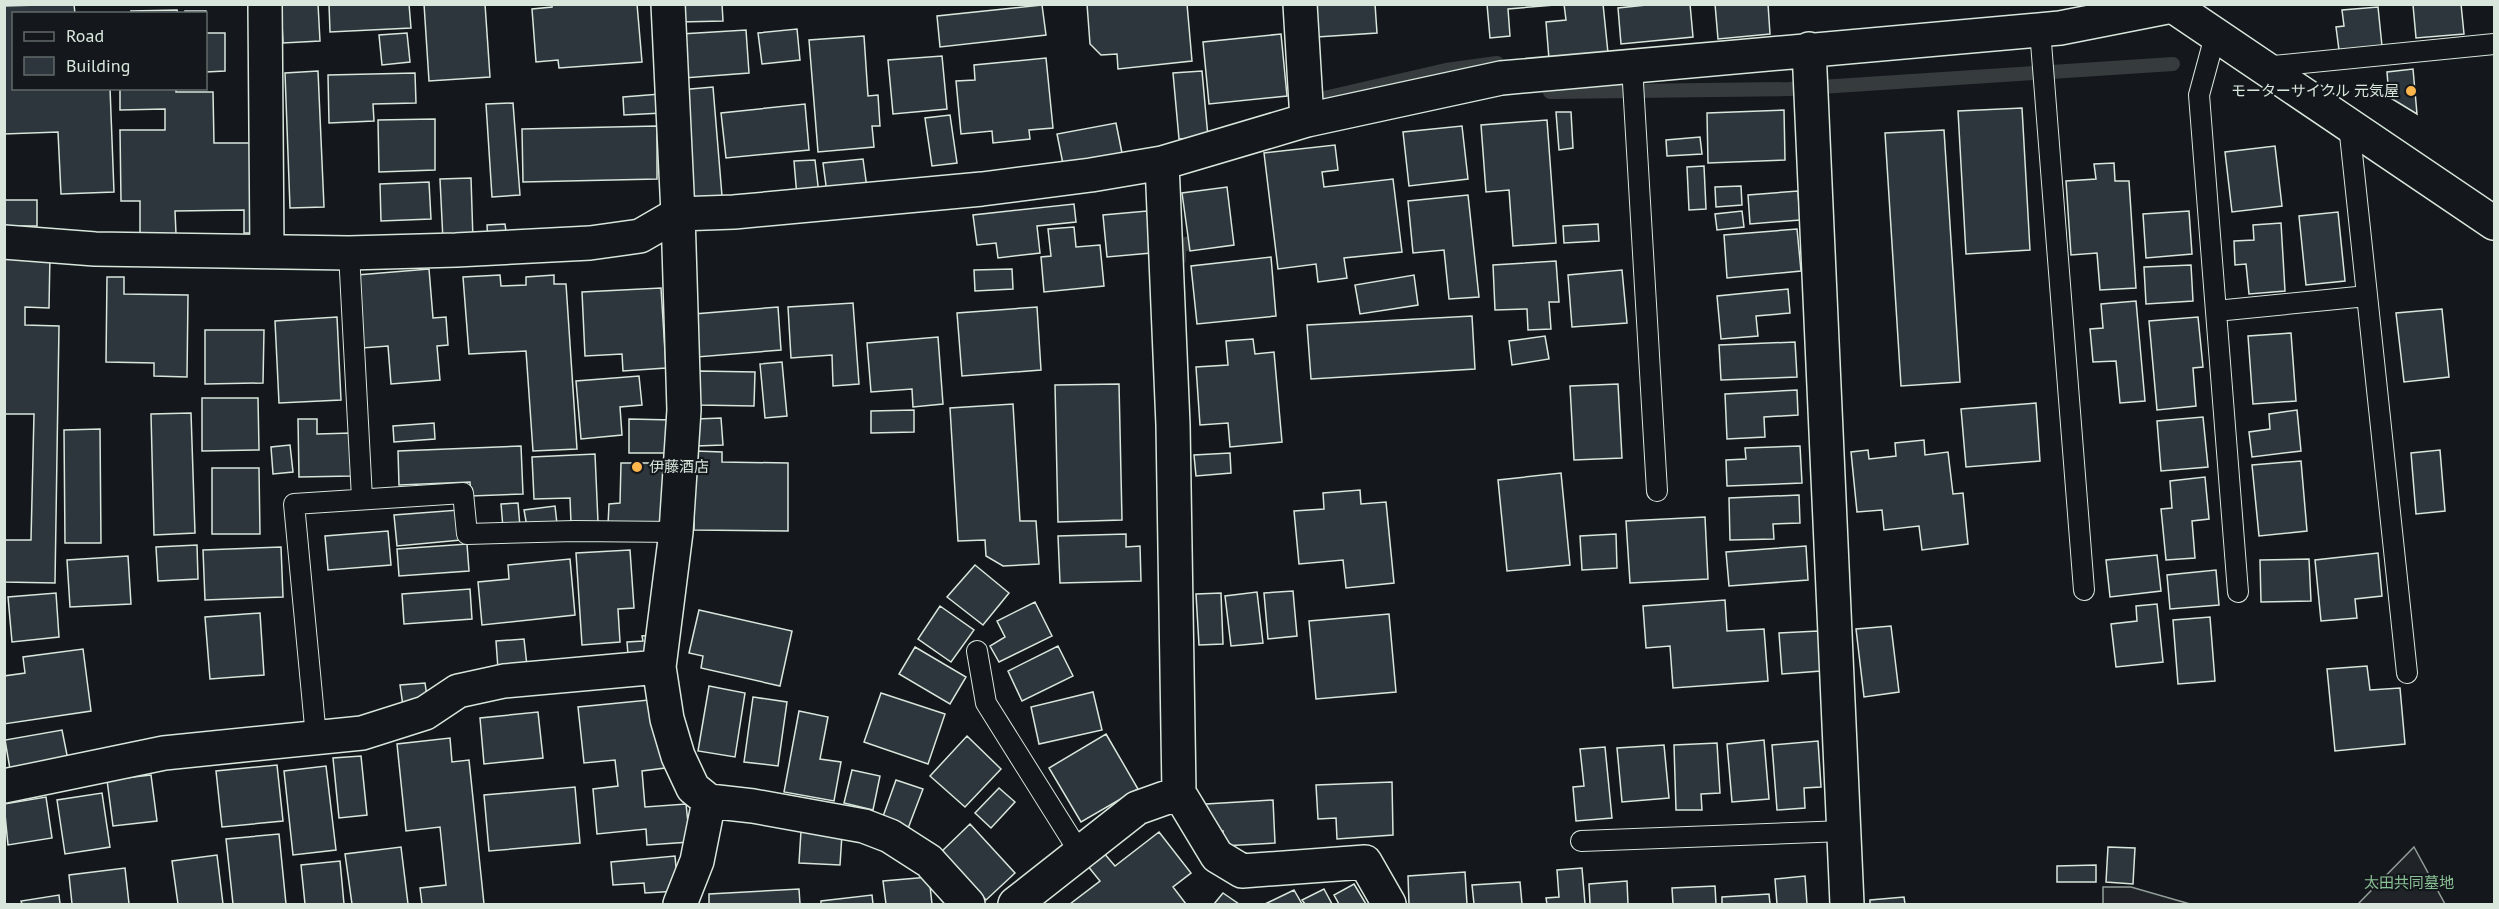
<svg xmlns="http://www.w3.org/2000/svg" width="2499" height="909" viewBox="0 0 2499 909" font-family="'PT Sans','Noto Sans JP',sans-serif">
	<rect width="100%" height="100%" fill="#14181c"/>
	<path fill="#202428" stroke="#939e99" stroke-width="1.5" d="M2414,847l31,57h-87z
		M2103,887h28l59,17h-87z"/>
	<g fill="none" stroke-linecap="round" stroke-linejoin="round">
		<path stroke="#363b3e" stroke-width="14" d="M1550,92l240,-3 383,-25
			M1324,98l122,-28 51,-7
			M1179,259v-14l28,-4"/>
	</g>
	<path fill="#2c363c" stroke="#d8e6dc" stroke-width="1.5" d="M74,4l1,10h-61v74h96l4,104 -53,2 -3,-62 -54,2v-128z
		M281,4h37l2,37 -37,2z
		M329,4h80l2,24 -81,4z
		M424,4h61l5,73 -61,4z
		M552,4h85l5,58 -83,6 -1,-8 -22,2 -4,-53 20,-2z
		M680,4h42l1,17 -43,1z
		M1087,4h100l5,57 -74,8 -1,-15 -16,1 -11,-11z
		M1315,4h60l2,29 -60,4z
		M1487,4h67v1l-46,4 2,27 -20,2z
		M1564,4h39l5,49 -59,6 -3,-37 20,-2z
		M1656,4h34l3,33 -72,7 -3,-36z
		M1715,4h53l2,30 -52,5z
		M2461,4l3,30 -48,4 -3,-33z
		M1042,5l4,30 -106,12 -3,-31z
		M2378,7l4,39 -43,4 -3,-23 8,-1 -2,-16z
		M177,10l1,4h-46l-1,-3z
		M185,11h21v22h19v38l-19,1v-58h-21z
		M797,29l3,31 -38,4 -4,-31z
		M746,30l3,43 -65,5 -3,-44z
		M407,33l3,29 -28,3 -3,-30z
		M1281,34l6,62 -78,8 -6,-62z
		M864,36l4,60 10,-1 2,31h-8l2,21 -56,5 -9,-112z
		M942,56l5,53 -54,5 -5,-54z
		M1046,58l7,70 -24,2 1,9 -37,4 -1,-12 -31,3 -5,-53 19,-1 -1,-15z
		M2413,69l4,45 -28,-17 -2,-25z
		M318,71l6,136 -34,1 -5,-135z
		M1202,71l6,66 -29,2 -6,-66z
		M415,73l1,30 -43,1 1,17 -45,2 -1,-48z
		M713,87l9,109 -34,3 -9,-109z
		M120,88h56v4h37l1,51h41l1,90h-12v-23l-69,1 1,23 -36,1v-34h-19l-1,-71h45v-21l-45,1z
		M660,94l2,19 -38,2 -1,-18z
		M513,103l7,92 -28,2 -6,-93z
		M805,104l4,46 -83,8 -5,-45z
		M2022,108l8,142 -64,4 -8,-143z
		M1784,110l1,50 -77,3 -1,-50z
		M1556,112h15l2,36 -14,2z
		M950,115l7,48 -25,3 -7,-48z
		M435,119v51l-56,2 -1,-52z
		M1547,120l9,123 -43,3 -4,-56 -23,2 -5,-67z
		M1116,123l7,35 -59,11 -7,-35z
		M657,126v53l-134,3 -1,-53z
		M1462,126l6,53 -59,7 -6,-54z
		M1944,130l16,252 -59,4 -16,-253z
		M1700,137l2,17 -35,2 -1,-16z
		M1335,145l3,25 -16,2 2,15 69,-8 9,73 -58,6 3,20 -29,4 -2,-18 -38,5 -14,-116z
		M2275,146l7,60 -50,6 -7,-60z
		M863,159l4,29 -40,5 -4,-30z
		M815,160l4,34 -22,3 -3,-36z
		M2114,163l1,18h14l7,107 -36,2 -3,-37 -26,2 -5,-74 30,-2 -2,-15z
		M1704,166l2,43 -17,1 -2,-43z
		M471,178l2,62 -30,1 -3,-62z
		M429,182l2,37 -50,2 -1,-37z
		M1741,186l1,19 -26,2 -1,-20z
		M1227,187l7,58 -44,6 -8,-58z
		M1798,191l2,29 -50,4 -2,-29z
		M1468,195l11,102 -30,2 -5,-49 -31,3 -5,-52z
		M4,200h33v26h-33z
		M1074,204l2,18 -39,4 3,27 -42,5 -2,-15 -19,2 -4,-30z
		M1147,211l4,42 -44,4 -4,-42z
		M1742,211l2,16 -27,3 -2,-16z
		M2189,211l3,43 -46,4 -3,-44z
		M2338,212l7,69 -39,4 -7,-69z
		M2281,223l4,68 -36,3 -3,-30 -11,1 -1,-24 20,-1 -1,-15z
		M505,224l2,15 -19,2 -1,-16z
		M1598,224l1,17 -35,2 -1,-17z
		M1074,227l2,20 24,-2 4,41 -60,6 -3,-35 10,-1 -3,-27z
		M1797,229l4,42 -74,7 -3,-43z
		M4,253l46,1 -1,54 -24,-1v18l34,1 -4,257 -51,-1v-42h27l3,-126h-30z
		M1271,257l5,59 -79,8 -6,-58z
		M1556,261l3,41h-10l2,27 -23,1 -1,-21 -32,1 -2,-45z
		M2191,265l2,36 -47,3 -2,-37z
		M429,269l4,49 13,-1 2,28 -11,1 3,34 -49,4 -3,-38 -26,2 -5,-73z
		M1012,269l1,20 -38,2 -1,-21z
		M1622,270l5,53 -55,4 -4,-52z
		M500,275l1,11 25,-1v-8l28,-2v9h12l11,165 -44,2 -7,-100 -57,3 -6,-77z
		M1414,275l4,30 -58,9 -5,-29z
		M107,277h17v17l64,1 -1,82 -33,-1v-13l-48,-1z
		M661,288l5,80 -43,3 -1,-17 -37,2 -3,-64z
		M1788,289l2,24 -34,3 2,20 -37,3 -4,-43z
		M2136,301l9,100 -25,2 -4,-42 -23,1 -3,-33 13,-1 -2,-24z
		M853,303l6,81 -26,2 -1,-31 -41,3 -3,-51z
		M778,307l3,43 -84,7 -3,-43z
		M1037,307l4,63 -79,6 -5,-63z
		M2442,309l7,68 -45,5 -8,-69z
		M1472,316l3,53 -164,10 -4,-54z
		M337,317l4,83 -62,3 -4,-82z
		M2198,317l5,50 -10,1 3,38 -39,4 -8,-89z
		M205,330h59l-1,53 -58,1z
		M2291,333l5,68 -43,3 -5,-68z
		M1545,336l4,23 -37,6 -3,-24z
		M938,337l5,67 -30,3 -1,-18 -41,3 -4,-49z
		M1253,339l2,15 19,-2 8,90 -52,5 -2,-24 -28,2 -4,-58 32,-2 -2,-24z
		M1795,342l2,35 -76,3 -2,-35z
		M782,362l5,54 -22,2 -5,-54z
		M699,371l56,1 -1,34 -56,-1z
		M639,376l3,29 -22,2 2,28 -41,4 -5,-58z
		M1119,384l3,136 -64,2 -3,-137z
		M1618,384l4,74 -48,2 -4,-74z
		M1797,390l1,25 -34,2 1,20 -38,2 -2,-45z
		M202,398h56l1,52 -57,1z
		M2036,403l4,58 -74,6 -5,-58z
		M1013,404l7,117h16l3,43 -36,2 -17,-10 -1,-16 -27,1 -8,-133z
		M914,410v22l-43,1v-22z
		M2297,410l4,41 -49,6 -3,-25 21,-3 -1,-15z
		M191,413l4,120 -41,2 -3,-121z
		M2203,417l5,50 -47,4 -4,-50z
		M721,418l2,27 -27,1v-27z
		M298,419h19v15l34,-1 1,43 -53,1z
		M629,419l44,1v33h-44z
		M434,423l1,16 -41,3 -1,-16z
		M100,429l1,114h-36l-1,-113z
		M1924,440l1,15 23,-3 5,42 10,-1 5,51 -46,6 -3,-24 -35,4 -2,-20 -25,2 -6,-60 17,-2 1,9 27,-3 -1,-13z
		M290,445l3,27 -20,2 -2,-27z
		M521,446l2,48 -52,2 -1,-14 -71,3 -1,-34z
		M1800,446l2,37 -75,3 -1,-26 20,-1 -1,-11z
		M2440,450l5,61 -29,3 -5,-61z
		M695,451l27,1v10l66,1v68l-94,-1z
		M1230,453l1,20 -35,3 -2,-21z
		M595,454l3,68 -27,1 -1,-25 -36,1 -2,-42z
		M2301,461l6,70 -48,5 -7,-71z
		M621,463h49v62h-62l1,-21 11,-1z
		M212,468h47l1,66h-48z
		M1561,473l9,92 -63,6 -9,-91z
		M2205,477l4,42 -17,2 3,37 -29,2 -5,-51 11,-1 -2,-27z
		M1360,490l1,14 25,-2 8,81 -48,5 -3,-28 -44,4 -5,-53 30,-2 -1,-16z
		M1799,495l1,28 -27,1 1,15 -44,1 -1,-42z
		M518,503l2,24 -17,1 -2,-24z
		M555,506l2,18 -30,3 -3,-17z
		M459,510l2,30 -64,6 -3,-31z
		M1705,517l3,62 -78,4 -4,-62z
		M388,531l3,34 -63,5 -3,-34z
		M1126,534v13l14,-1 1,35 -81,2 -2,-47z
		M1616,534l1,34 -35,2 -2,-34z
		M467,544l2,27 -70,5 -2,-27z
		M197,545l1,34 -40,2 -2,-34z
		M1806,546l2,34 -79,6 -3,-34z
		M281,547l2,50 -78,3 -2,-50z
		M630,550l4,58 -16,1 2,33 -38,3 -6,-92z
		M2378,553l4,43 -27,3 2,19 -36,3 -6,-61z
		M2157,555l4,36 -51,6 -4,-37z
		M128,556l3,48 -61,3 -3,-47z
		M570,559l5,56 -93,10 -4,-43 31,-3 -1,-14z
		M2309,559l2,42 -50,1 -1,-42z
		M975,565l34,28 -26,32 -36,-28z
		M2216,570l3,35 -49,4 -3,-34z
		M470,589l2,30 -68,5 -2,-30z
		M1293,591l4,45 -29,3 -4,-46z
		M1257,592l6,51 -32,3 -6,-50z
		M56,593l3,44 -47,5 -4,-45z
		M1221,593l2,51 -24,1 -3,-51z
		M1725,600l2,31 37,-2 4,52 -95,7 -3,-42 -24,2 -3,-42z
		M1035,602l17,34 -53,26 -9,-16 15,-9 -8,-16z
		M2157,604l6,58 -47,5 -5,-43 26,-3 -1,-15z
		M940,606l34,24 -23,32 -33,-23z
		M699,610l93,21 -12,55 -79,-18 2,-12 -14,-3z
		M260,613l4,62 -54,4 -5,-62z
		M1389,614l7,78 -80,7 -7,-78z
		M2210,617l5,64 -37,3 -5,-64z
		M1891,626l8,66 -35,5 -8,-68z
		M1818,631l3,40 -39,3 -3,-41z
		M653,635l2,29 -27,-9 -1,-13 16,-1 -1,-5z
		M524,639l3,27 -29,3 -2,-28z
		M1058,646l15,30 -51,25 -14,-30z
		M915,647l51,30 -16,27 -51,-30z
		M83,649l8,62 -87,13v-48l21,-3 -2,-16z
		M2367,666l3,24 30,-2 5,56 -70,7 -8,-82z
		M425,683l3,20 -25,3 -3,-21z
		M709,686l36,7 -10,64 -37,-6z
		M1093,692l9,38 -63,14 -8,-37z
		M881,693l64,21 -17,50 -64,-22z
		M753,697l34,5 -9,64 -34,-4z
		M659,699l6,69 -23,3 3,36 41,-3 4,38 -43,3 -1,-16 -49,5 -4,-45 25,-3 -3,-26 -31,3 -6,-56z
		M799,711l29,6 -8,42 21,3 -7,39 -50,-9z
		M538,712l5,46 -59,6 -4,-46z
		M62,730l7,35 -58,10 -6,-35z
		M1106,734l32,55 -57,33 -32,-54z
		M967,736l34,33 -36,38 -35,-31z
		M450,738l2,24 17,-2 15,144h-62l-2,-16 26,-3 -6,-58 -34,4 -9,-87z
		M1764,740l5,59 -37,3 -5,-58z
		M1818,741l3,46 -17,1 1,20 -28,2 -5,-65z
		M1717,743l3,50 -19,1 1,16h-26l-2,-65z
		M1664,745l5,53 -47,4 -5,-54z
		M1605,747l7,71 -36,3 -3,-34 11,-1 -4,-37z
		M361,756l6,59 -28,3 -6,-60z
		M277,765l6,56 -61,6 -6,-56z
		M326,766l10,84 -43,5 -9,-84z
		M852,770l28,6 -7,34 -29,-7z
		M151,775l6,46 -44,5 -6,-46z
		M896,780l27,9 -16,42 -26,-9z
		M1392,782l1,53 -56,4 -1,-21 -18,1 -2,-34z
		M575,787l5,56 -91,8 -5,-56z
		M999,788l16,14 -24,26 -16,-15z
		M102,793l8,54 -45,7 -8,-54z
		M46,797l6,41 -44,7 -4,-41z
		M1273,800l2,43 -52,3v-15l-15,1 -2,-28z
		M970,824l45,49 -29,27 -45,-48z
		M801,831l41,3 -2,31 -41,-2z
		M1159,832l32,41 -18,14 13,17h-116l30,-23 -13,-16 16,-13 12,14z
		M279,834l7,70h-53l-7,-65z
		M401,847l7,57h-56l-7,-50z
		M2108,847l27,1 -2,36 -27,-2z
		M217,855l6,49h-45l-6,-43z
		M675,856l3,35 -33,2 -1,-10 -31,2 -2,-23z
		M340,861l4,43h-39l-4,-39z
		M2096,865v17h-39v-16z
		M125,868l4,36h-57l-3,-29z
		M1582,868l3,36h-38l-1,-6 13,-1 -2,-27z
		M1465,872l2,32h-58l-1,-28z
		M1805,876l2,28h-30l-2,-25z
		M929,877l3,27h-46l-3,-23z
		M1627,881l1,23h-38l-1,-20z
		M1520,882l2,22h-48l-2,-19z
		M1354,884l12,20h-27l-5,-9z
		M1715,886l1,18h-43l-1,-16z
		M799,889l1,15h-91v-10z
		M1324,889l8,15h-27l-3,-4z
		M1294,890l8,14h-37z
		M1223,893l16,11h-25z
		M1769,894l1,10h-48v-7z
		M59,895l1,9h-38l-1,-3z
		M872,895l1,9h-52v-3z
		M1904,897l1,7h-35v-4z"/>
	<g fill="none" stroke-linecap="round" stroke-linejoin="round">
		<defs>
			<path id="service" d="M2040,30l44,560
				M2215,36l-16,59 39,497
				M1632,66l25,425
				M2264,67l230,-23
				M2349,125l58,548
				M349,253l13,245
				M2216,311l151,-15
				M977,651l9,52 94,150
				M316,737l-22,-233 169,-11 4,41 108,-3 101,1
				M1581,841l263,-10"/>
			<path id="minor" d="M265,4l2,246
				M668,4l10,210 6,196 -8,122 -17,135 8,52 11,37 15,32 16,13 44,5 111,20 26,10 39,25 39,43
				M1300,4l7,116
				M1809,49l38,855
				M1162,163l11,262 6,368 38,63 25,15 123,-9 24,42
				M4,242l91,7 254,4 107,-3 134,-7 50,-7 38,-22 56,-2 248,-23 109,-14 71,-12 145,-43 194,-42 559,-50 112,-22
				M4,786l160,-33 198,-20 63,-20 33,-22 46,-10 155,-14
				M680,904l17,-43 12,-60
				M1015,904l122,-96 42,-15"/>
			<path id="tertiary" d="M2170,4l324,219"/>
		</defs>
		<use href="#service" stroke="#d8e6dc" stroke-width="22"/>
		<use href="#minor" stroke="#d8e6dc" stroke-width="36"/>
		<use href="#tertiary" stroke="#d8e6dc" stroke-width="36"/>
		<use href="#service" stroke="#14181c" stroke-width="20"/>
		<use href="#minor" stroke="#14181c" stroke-width="33"/>
		<use href="#tertiary" stroke="#14181c" stroke-width="33"/>
	</g>
	<g fill="#ffb74d" stroke="#14181c" stroke-width="2">
		<circle cx="2411" cy="91" r="6"/>
		<circle cx="637" cy="467" r="6"/>
	</g>
	<g text-anchor="middle" stroke-width="4.5" stroke-linejoin="round" paint-order="stroke">
		<g font-size="15" fill="#d8e6dc" stroke="#14181c" text-anchor="end">
			<text x="2399" y="96">モーターサイクル 元気屋</text>
			<text x="649" y="472" text-anchor="start">伊藤酒店</text>
		</g>
		<g font-size="15" fill="#8ac095" stroke="#14181c">
			<text x="2409" y="888">太田共同墓地</text>
		</g>
	</g>
	<rect width="2499" height="909" fill="none" stroke="#d8e6dc" stroke-width="12"/>
	<rect x="12" y="12" width="195" height="78" fill="#14181c" stroke="#626a69" stroke-width="1.5"/>
	<rect x="24" y="32" width="30" height="9" fill="#14181c" stroke="#626a69" stroke-width="1.5"/>
	<text x="66" y="42" font-size="18" fill="#d8e6dc">Road</text>
	<rect x="24" y="57" width="30" height="18" fill="#2c363c" stroke="#626a69" stroke-width="1.5"/>
	<text x="66" y="72" font-size="18" fill="#d8e6dc">Building</text>
</svg>
